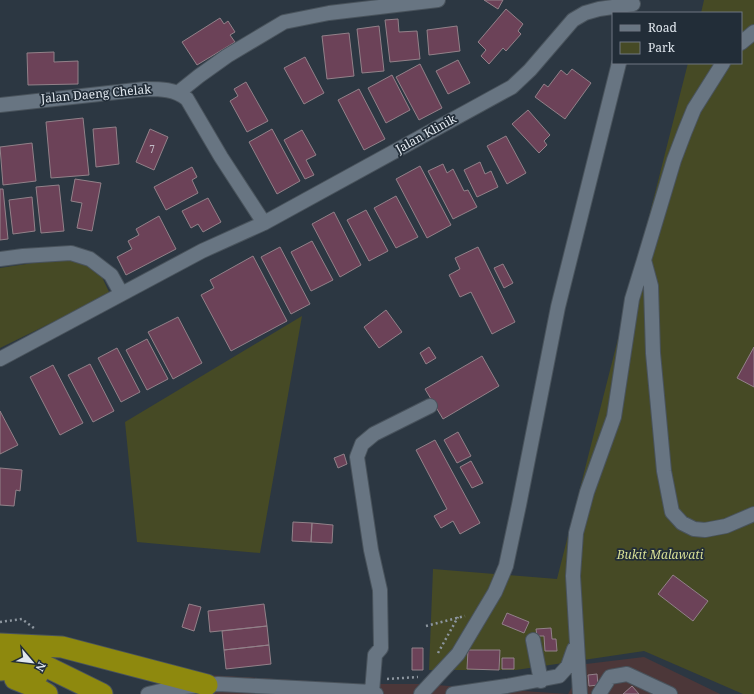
<svg xmlns="http://www.w3.org/2000/svg" width="754" height="694" viewBox="0 0 754 694" font-family="'Noto Serif',serif">
	<rect width="100%" height="100%" fill="#2c3742"/>
	<path fill="#4c3739" d="M644,657l76,37h-512l-1,-19 154,9h59l148,10 18,-30z"/>
	<path fill="#464a25" d="M704,0h50v694h-11l-99,-43 -128,19h-87l4,-101 124,10 131,-516h53v-50h-40z
		M59,259l21,1 21,15 9,19 -110,54v-80z
		M302,316l-42,237 -123,-11 -12,-120z"/>
	<path fill="#6c4258" stroke="#928189" d="M484,0h19l-5,9z
		M506,9l17,15 -5,7 3,3 -15,17 -3,-3 -14,16 -8,-8 5,-6 -8,-8z
		M220,18l4,6 4,-3 7,11 -5,3 5,7 -38,23 -15,-23z
		M398,19l1,13 18,-1 3,28 -30,3 -5,-42z
		M379,26l5,45 -22,2 -5,-44z
		M457,26l3,25 -31,4 -2,-25z
		M349,33l5,43 -27,3 -5,-43z
		M54,52v10l24,-1v23l-50,1 -1,-32z
		M305,57l19,36 -20,11 -20,-36z
		M458,60l12,23 -22,11 -12,-23z
		M420,64l22,44 -23,12 -23,-43z
		M572,69l19,14 -26,36 -30,-22 9,-13 4,3 13,-17 6,5z
		M392,75l18,35 -24,13 -18,-35z
		M246,82l22,39 -21,11 -17,-31 8,-5 -4,-7z
		M359,89l26,50 -21,11 -26,-50z
		M528,110l22,25 -6,6 3,4 -8,8 -27,-29z
		M83,118l6,57 -38,3 -5,-56z
		M116,127l3,37 -23,3 -3,-38z
		M150,129l18,8 -14,33 -18,-8z
		M272,129l28,52 -23,13 -28,-52z
		M302,130l14,25 -10,5 8,15 -9,4 -21,-39z
		M506,136l20,37 -19,11 -20,-38z
		M32,143l4,38 -33,4 -3,-38z
		M480,162l5,12 6,-3 7,16 -21,10 -13,-27z
		M443,164l4,9 6,-4 11,22 4,-1 9,17 -24,12 -25,-48z
		M420,166l31,59 -24,13 -31,-59z
		M192,167l5,10 -5,3 6,13 -32,17 -12,-23z
		M75,179l26,4 -9,48 -15,-3 5,-25 -11,-2z
		M59,185l5,46 -23,2 -5,-46z
		M0,189h3l5,50 -8,1z
		M396,196l22,41 -22,11 -22,-40z
		M32,197l3,34 -22,3 -4,-34z
		M208,198l13,24 -18,10 -5,-8 -7,4 -9,-17z
		M366,210l22,41 -19,10 -22,-41z
		M334,212l27,53 -21,12 -28,-53z
		M159,216l17,33 -50,26 -9,-18 15,-8 -4,-8 11,-6 -3,-6z
		M312,241l21,39 -22,11 -20,-39z
		M280,247l30,57 -19,10 -30,-57z
		M478,247l37,75 -23,12 -21,-42 -11,5 -11,-22 11,-6 -5,-11z
		M253,256l34,65 -56,30 -30,-56 13,-7 -4,-8z
		M503,264l10,19 -9,5 -10,-20z
		M386,310l16,22 -23,16 -15,-21z
		M178,317l24,46 -29,16 -25,-47z
		M147,339l21,40 -21,11 -21,-40z
		M429,347l7,11 -10,6 -6,-11z
		M754,347v40l-17,-9z
		M117,348l23,44 -19,10 -23,-44z
		M482,356l17,30 -56,33 -18,-30z
		M90,364l24,47 -21,11 -25,-47z
		M53,365l30,58 -23,12 -30,-58z
		M0,411l18,34 -18,9z
		M458,432l13,24 -14,7 -13,-23z
		M435,440l45,83 -20,11 -7,-13 -12,7 -7,-12 13,-7 -31,-59z
		M344,454l3,10 -9,4 -4,-10z
		M471,461l12,22 -11,5 -12,-21z
		M0,468l22,2 -2,21 -4,-1 -2,16 -14,-1z
		M293,522l19,1 -1,19 -19,-1z
		M312,523l21,2 -1,18 -21,-1z
		M673,575l35,26 -15,20 -35,-27z
		M189,604l12,3 -7,24 -12,-4z
		M264,604l3,22 -57,6 -2,-21z
		M507,613l22,9 -5,11 -22,-9z
		M267,626l2,19 -45,5 -2,-19z
		M551,628l1,11h4l1,12h-12l-1,-15h-7l-1,-7z
		M269,645l2,19 -45,5 -2,-19z
		M412,648h11v22h-11z
		M468,650h32l-1,20 -32,-1z
		M502,658h12v11h-12z
		M597,674l1,11 -9,1 -1,-11z
		M632,686l7,8h-16z"/>
	<g fill="none" stroke-linecap="round" stroke-linejoin="round">
		<defs>
			<path id="minor" d="M741,43l13,-11
				M723,63l-29,46 -9,22 -11,29 -30,100 7,26 2,67 11,118 8,41 10,11 12,6 11,1 21,-4 28,-12
				M179,92l20,-16 28,-20 57,-34 45,-9 109,-13
				M0,105l145,-16c16,0 30,0 42,10l34,58 43,66
				M0,259l23,-3 48,-3 19,6 21,16 10,18
				M0,359l202,-108 62,-28 248,-136 18,-17 43,-50 12,-7 14,-4 34,-5
				M533,640l8,41
				M372,692l3,-37 6,-7 -1,-58 -9,-40 -14,-93 5,-13 12,-10 56,-28
				M148,694l25,-6 45,-4 154,8 4,2
				M421,694l37,-40 37,-62 11,-26 13,-61 39,-198 61,-244
				M453,694l54,-8 52,-10 9,-10 6,-17
				M580,694l-7,-118 3,-43 11,-41 27,-75 18,-118 12,-39
				M599,694l11,-17 17,-3 43,20"/>
			<path id="highway" d="M0,644l62,3 145,38
				M0,652l39,11 63,31
				M0,670l14,-2 23,8
				M15,679l20,8 12,7"/>
		</defs>
		<use href="#minor" stroke="#49535c" stroke-width="16"/>
		<use href="#highway" stroke="#49535c" stroke-width="23"/>
		<path stroke="#8d969f" stroke-width="2.5" stroke-dasharray="2 3" stroke-linecap="butt" d="M0,622l22,-3 12,9
			M426,626l39,-10
			M438,653l20,-36
			M387,679l31,-2"/>
		<use href="#minor" stroke="#687582" stroke-width="14"/>
		<use href="#highway" stroke="#8e890e" stroke-width="21"/>
	</g>
	<g text-anchor="middle" stroke-width="3.5" stroke-linejoin="round" paint-order="stroke">
		<g font-size="10" fill="#c3bec8">
			<text x="152" y="153">7</text>
		</g>
		<g font-size="12" fill="#e0e7ee" stroke="#222d38">
			<text transform="translate(96 94) rotate(-5)" y="4">Jalan Daeng Chelak</text>
			<text transform="translate(426 134) rotate(-29)" y="4">Jalan Klinik</text>
		</g>
		<g font-size="12" font-style="italic" fill="#d7df95" stroke="#222d38">
			<text x="660" y="559">Bukit Malawati</text>
		</g>
	</g>
	<rect x="612" y="12" width="130" height="52" fill="#222d38" stroke="#6e7781"/>
	<rect x="620" y="25" width="20" height="6" fill="#687582" stroke="#6e7781"/>
	<text x="648" y="32" font-size="12" fill="#e0e7ee">Road</text>
	<rect x="620" y="42" width="20" height="12" fill="#464a25" stroke="#6e7781"/>
	<text x="648" y="52" font-size="12" fill="#e0e7ee">Park</text>
	<g transform="translate(32 662) rotate(118)" stroke="#222d38" stroke-width="3" paint-order="stroke">
	<path d="M0-3L7 15L0 10L-7 15Z" fill="#e0e7ee"/>
	<text y="-6" font-size="11" font-weight="bold" text-anchor="middle" fill="#e0e7ee">N</text>
	</g>
</svg>
